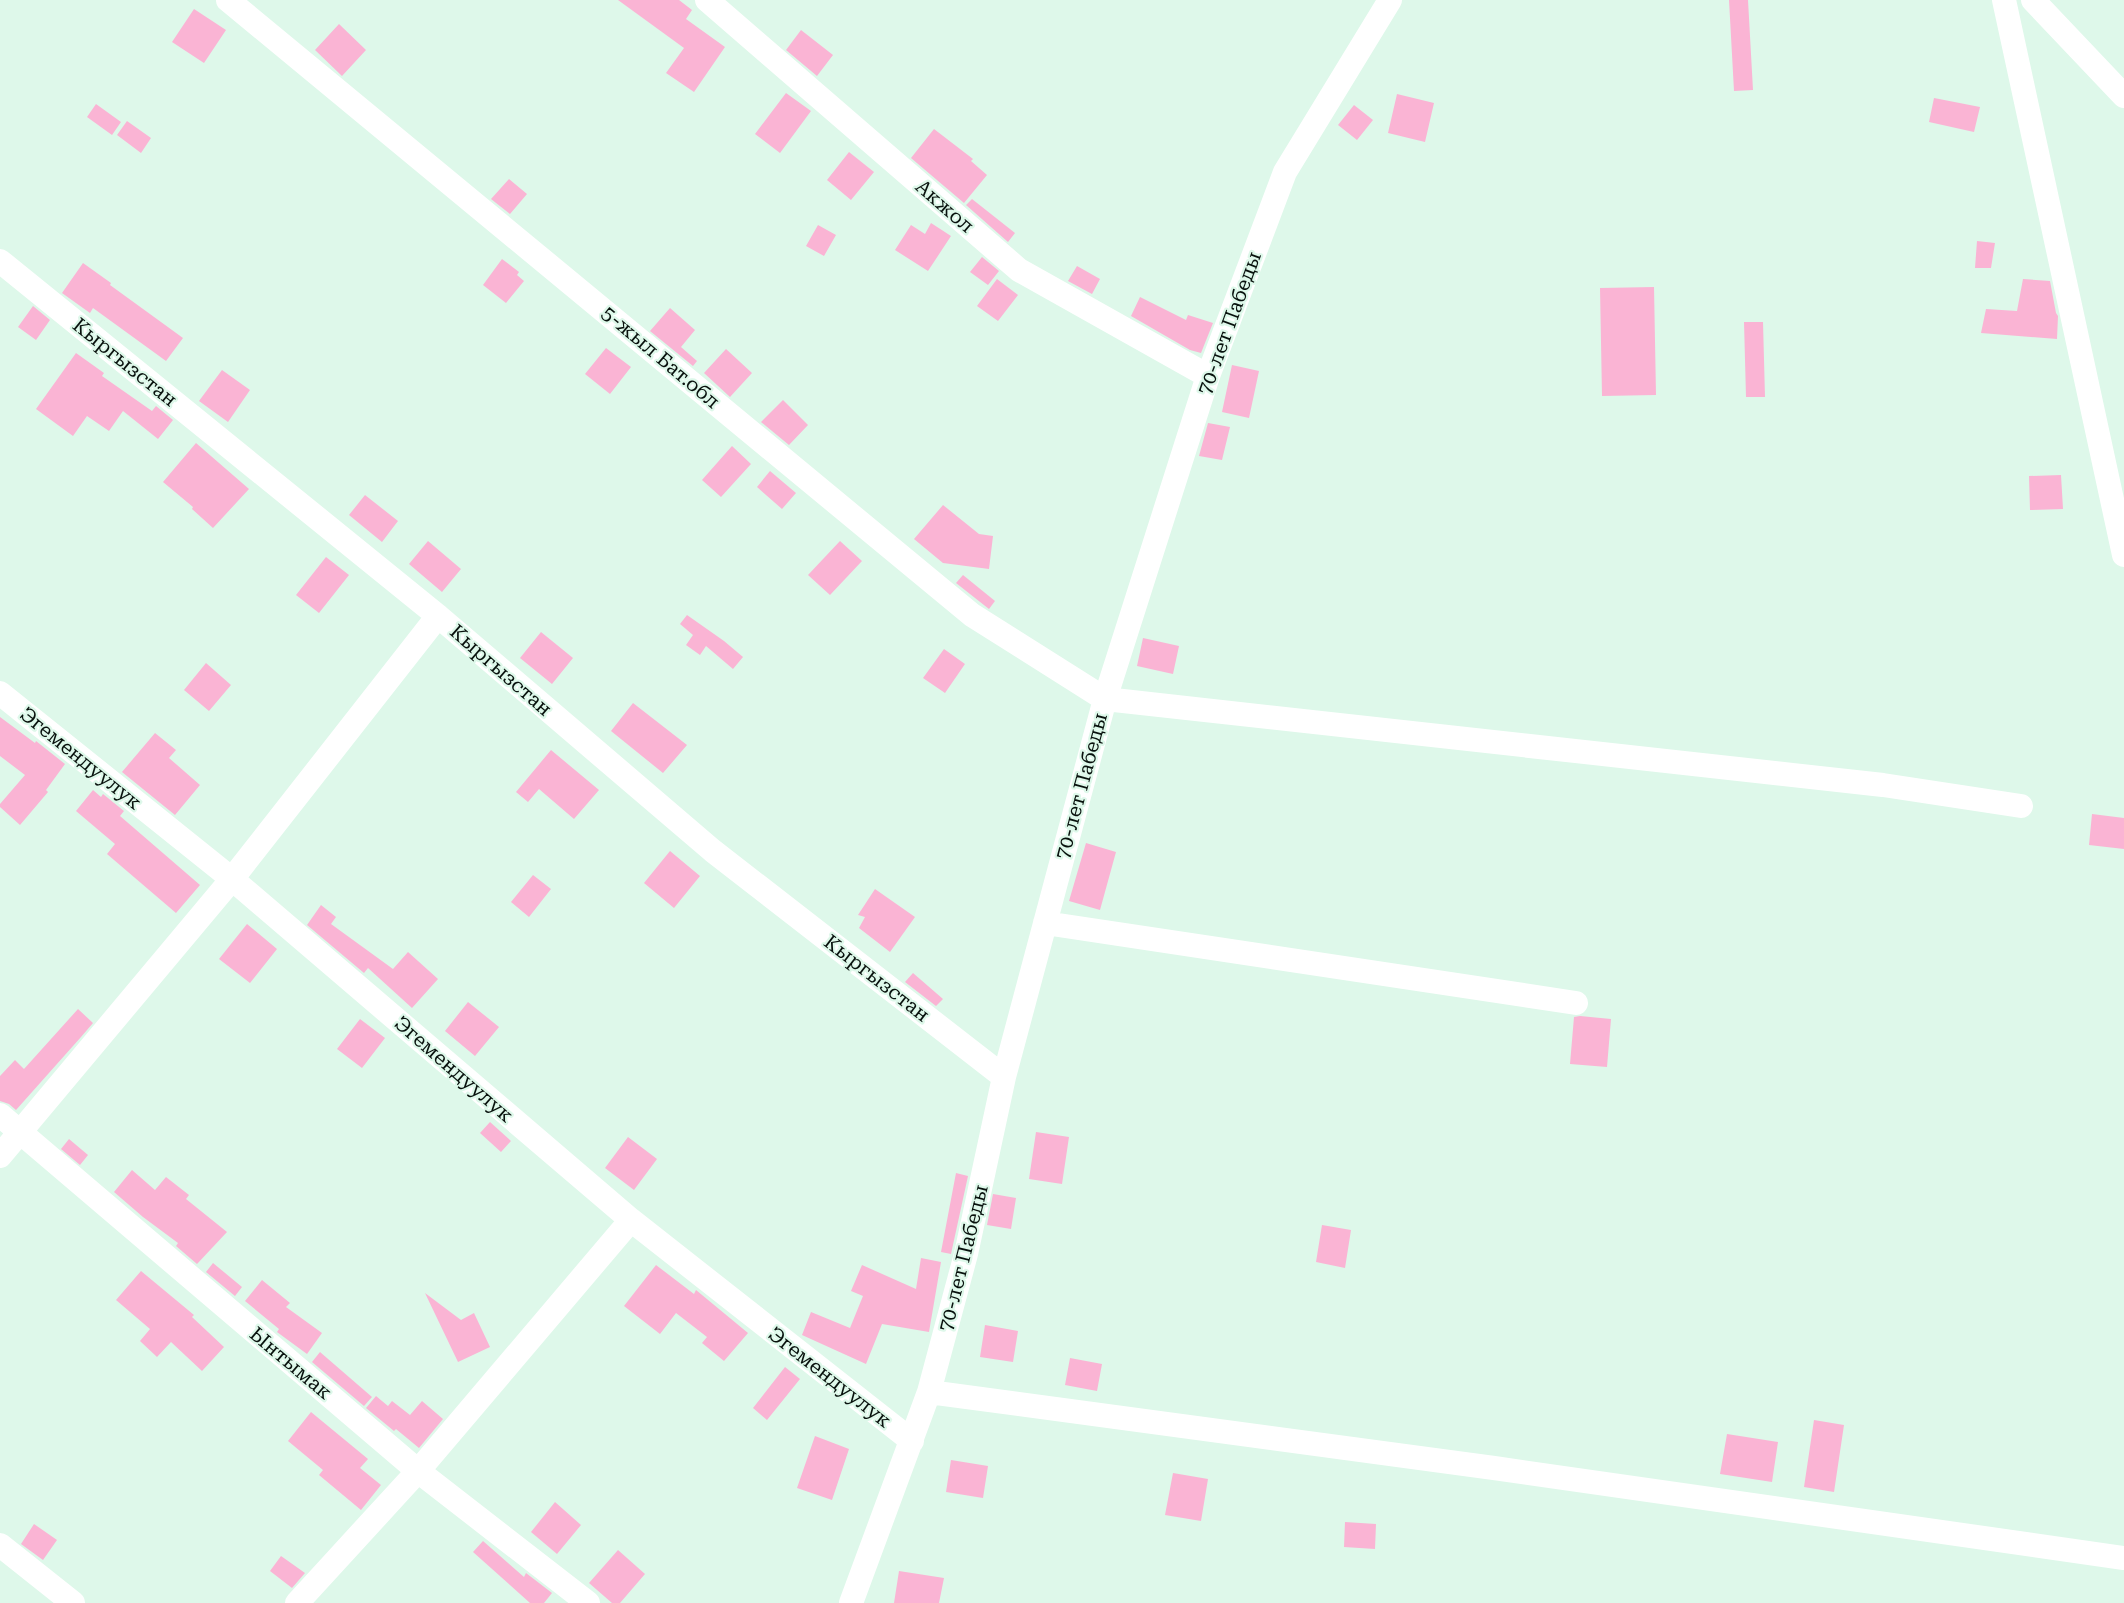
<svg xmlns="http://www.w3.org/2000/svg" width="2124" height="1603" viewBox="0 0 2124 1603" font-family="'Roboto Serif',serif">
	<rect width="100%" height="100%" fill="#def8ea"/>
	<path fill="#fab4d4" d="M618,0h61l13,10 -6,9 39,28 -31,45 -28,-19 18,-25z
		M1729,0h19l5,90 -19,1z
		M194,9l32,21 -22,33 -32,-21z
		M339,24l27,26 -24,26 -27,-26z
		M801,30l32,25 -16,21 -31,-26z
		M786,93l25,18 -31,42 -25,-19z
		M1397,94l37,9 -9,39 -37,-9z
		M1934,98l46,9 -6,25 -45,-10z
		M96,104l25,18 -9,13 -25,-18z
		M1354,105l19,15 -16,20 -19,-15z
		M127,121l24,17 -10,15 -24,-18z
		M934,129l39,30 -2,2 16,14 -23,28 -53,-45z
		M849,152l25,20 -23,28 -24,-20z
		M509,179l18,15 -17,20 -19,-15z
		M972,199l43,34 -7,9 -42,-37z
		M931,223l20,13 -23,35 -33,-21 16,-25 14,9z
		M818,225l18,10 -12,21 -18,-10z
		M1977,241l18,2 -4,25h-16z
		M982,257l17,14 -11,14 -18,-13z
		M502,259l17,13 -2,3 7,6 -18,22 -23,-18z
		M83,263l28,20 -1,2 73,53 -17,23 -73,-53 -3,5 -28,-20z
		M1077,266l23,13 -8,15 -24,-13z
		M997,279l21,16 -20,26 -21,-15z
		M2023,279l27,2 6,32 2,3 -1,23 -76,-6 5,-24 31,2z
		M1654,287l2,108 -54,1 -2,-108z
		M1140,297l46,23 2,-5 25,8 -12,30 -11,-3 -59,-34z
		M33,306l17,14 -14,20 -18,-13z
		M670,308l25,22 -14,17 16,14 -4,5 -43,-35z
		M1744,322h19l2,75h-19z
		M606,348l25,19 -21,27 -25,-20z
		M726,349l26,24 -22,24 -26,-24z
		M76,353l28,20 -2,3 50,35 4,-5 17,14 -15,19 -35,-28 -14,20 -22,-15 -14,20 -37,-27z
		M1232,365l27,6 -10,47 -27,-6z
		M222,370l28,20 -22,32 -29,-21z
		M783,400l25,25 -19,20 -28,-23z
		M1208,423l22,4 -8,33 -23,-4z
		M196,443l53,46 -36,39 -21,-19 1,-2 -30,-25z
		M732,446l19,18 -30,33 -19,-17z
		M770,471l26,22 -14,16 -25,-22z
		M2061,475l2,34 -33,1 -1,-34z
		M365,495l33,26 -16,21 -33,-27z
		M943,505l36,29 14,2 -4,33 -46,-6 -29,-24z
		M428,541l33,28 -19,23 -33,-28z
		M840,541l22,20 -32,34 -22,-20z
		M326,557l23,18 -30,38 -23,-18z
		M963,575l32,26 -6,8 -33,-26z
		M687,615l37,26 19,16 -10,12 -27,-23 -6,9 -14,-10 7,-10 -13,-11z
		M541,632l32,26 -21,26 -32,-26z
		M1143,638l36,8 -6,28 -36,-8z
		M944,649l21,15 -20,29 -22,-15z
		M206,663l25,22 -22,26 -25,-21z
		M633,703l54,42 -24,28 -52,-42z
		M0,717l35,26 1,-2 29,23 -19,26 2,2 -28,33 -20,-18v-3l25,-29 -25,-19z
		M155,733l21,17 -7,8 31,27 -25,30 -53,-43z
		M551,750l48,40 -25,29 -35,-30 -11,13 -12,-10z
		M93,790l8,7 2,-3 21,17 -4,5 80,69 -24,28 -69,-59 8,-10 -39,-33z
		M2092,814l32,4v31l-35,-4z
		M1086,843l30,9 -16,58 -31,-9z
		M670,851l30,25 -26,32 -30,-25z
		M533,875l18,14 -22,28 -18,-15z
		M875,889l40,28 -25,35 -31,-24 6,-11 -7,-2z
		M321,905l15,12 -5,7 62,45 15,-17 30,27 -26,29 -44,-40 -4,5 -57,-48z
		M247,924l30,25 -27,34 -31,-24z
		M913,973l30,26 -7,7 -31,-24z
		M468,1002l31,25 -24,29 -30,-25z
		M78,1009l15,14 -12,14 -65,73 -7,-6 -9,-3v-25l15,-16 9,9z
		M1580,1016l31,3 -4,48 -37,-3 4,-47z
		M360,1019l25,19 -23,30 -25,-19z
		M490,1122l21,19 -10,11 -21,-19z
		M1036,1132l33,5 -7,47 -33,-5z
		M628,1137l29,22 -23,31 -29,-22z
		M69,1139l19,16 -8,10 -19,-16z
		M132,1170l23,20 11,-13 23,18 -3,4 41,33 -30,32 -21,-18 2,-3 -35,-26 -29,-25z
		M956,1173l12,3 -17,78 -10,-2z
		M993,1194l23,4 -5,31 -24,-4z
		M1322,1225l29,5 -6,38 -29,-6z
		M921,1258l20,4 -12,70 -47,-8 -16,40 -64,-29 9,-23 39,16 13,-32 -12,-5 11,-26 54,24z
		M213,1263l29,24 -7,9 -29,-24z
		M656,1265l38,29 2,-4 52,43 -24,28 -22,-18 5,-6 -31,-24 -16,21 -36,-28z
		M141,1271l53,44 -2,2 32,30 -22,24 -31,-29 -14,15 -17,-16 10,-12 -34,-29z
		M262,1280l28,23 -4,4 36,26 -15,21 -30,-22 2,-3 -34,-28z
		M425,1293l36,27 13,-7 16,34 -32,15z
		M985,1325l33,6 -5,31 -33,-5z
		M320,1352l52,45 -8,9 -52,-44z
		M1070,1358l32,6 -5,27 -32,-6z
		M785,1367l15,12 -33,41 -14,-12z
		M376,1396l12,10 4,-5 18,14 12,-14 21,18 -24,29 -23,-19 -2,2 -28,-23z
		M311,1412l57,47 -8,9 21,17 -20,25 -42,-35 4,-5 -35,-29z
		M1814,1420l30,5 -10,67 -30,-5z
		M1727,1434l51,8 -6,40 -52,-8z
		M815,1436l34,13 -17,51 -35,-12z
		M951,1460l37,6 -5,32 -37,-6z
		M1173,1473l35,6 -7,42 -36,-6z
		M555,1502l26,23 -24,29 -26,-22z
		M1345,1522l31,2 -1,25 -31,-2z
		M34,1524l23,16 -14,20 -22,-16z
		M483,1541l41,36 2,-4 26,20 -8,10h-14l-57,-51z
		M618,1550l27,24 -25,29h-8l-23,-20z
		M281,1556l24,17 -13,15 -22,-17z
		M899,1571l45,7 -5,25h-45z"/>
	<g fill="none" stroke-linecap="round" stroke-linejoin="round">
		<path stroke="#fff" stroke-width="24" d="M228,0l744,615 133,84 778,86 138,21
			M707,0l312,270 189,106
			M2004,0l120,555
			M2033,0l91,96
			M0,261l438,355 275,235 291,226
			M0,693l232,186 399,341 281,221
			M1045,923l531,80
			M0,1115l418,356 170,132
			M0,1156l232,-277 206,-263
			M929,1392l565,76 630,90
			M0,1545l73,58
			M297,1603l121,-132 213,-251
			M851,1603l78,-211 37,-138 38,-177 101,-378 103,-323 77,-204 105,-172"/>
	</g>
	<g text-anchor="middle" stroke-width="4.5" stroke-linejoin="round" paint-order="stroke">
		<g font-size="20" fill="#08110d" stroke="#def8ea">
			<text transform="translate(945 206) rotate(41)" y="7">Акжол</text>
			<text transform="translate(1229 323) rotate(-70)" y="7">70-лет Пабеды</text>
			<text transform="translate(661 357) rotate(40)" y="7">5-жыл Бат.обл</text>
			<text transform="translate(125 362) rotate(39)" y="7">Кыргызстан</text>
			<text transform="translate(501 670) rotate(41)" y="7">Кыргызстан</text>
			<text transform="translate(81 758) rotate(39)" y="7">Эгемендуулук</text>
			<text transform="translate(1081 786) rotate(-75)" y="7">70-лет Пабеды</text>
			<text transform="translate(877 978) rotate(38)" y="7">Кыргызстан</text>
			<text transform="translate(454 1069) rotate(41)" y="7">Эгемендуулук</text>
			<text transform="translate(963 1258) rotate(-76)" y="7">70-лет Пабеды</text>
			<text transform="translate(291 1363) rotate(40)" y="7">Ынтымак</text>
			<text transform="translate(830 1377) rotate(38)" y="7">Эгемендуулук</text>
		</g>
	</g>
</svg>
